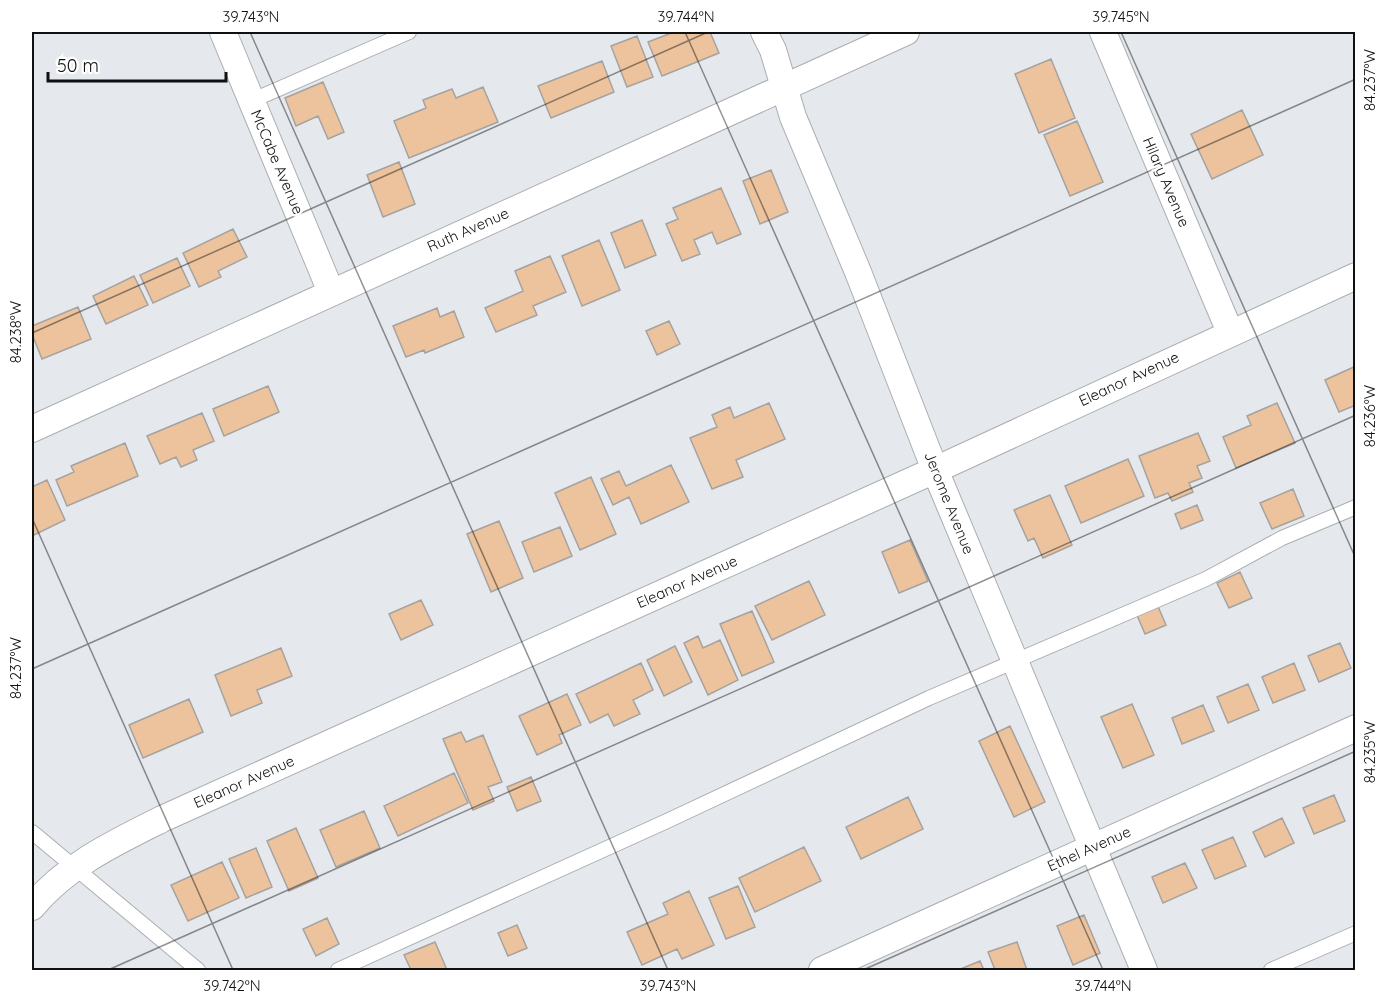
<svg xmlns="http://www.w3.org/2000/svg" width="1387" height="1002" viewBox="0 0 1387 1002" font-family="Quicksand,sans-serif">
	<rect width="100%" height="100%" fill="#e5e9ed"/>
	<path fill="#ecc39d" stroke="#a6a29f" stroke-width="1.5" d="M674,32h36l9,21 -57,23 -14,-34z
		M637,36l16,41 -26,10 -16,-41z
		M1051,59l24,59 -36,15 -24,-59z
		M602,61l12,31 -63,26 -13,-32z
		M323,82l21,50 -16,7 -10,-23 -22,10 -11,-28z
		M483,87l15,35 -89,36 -15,-37 32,-13 -3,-8 29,-11 4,9z
		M1242,110l21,45 -51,24 -21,-45z
		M1077,121l26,61 -33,14 -26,-61z
		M399,162l16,42 -32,13 -16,-42z
		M771,170l17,42 -28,12 -17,-43z
		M721,188l20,46 -24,10 -5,-12 -18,8 6,14 -18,7 -16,-37 12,-5 -5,-11z
		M642,220l14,35 -31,13 -14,-35z
		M233,229l14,28 -29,14 3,6 -22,10 -16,-34z
		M599,240l21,50 -38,16 -20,-50z
		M550,256l16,36 -33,14 4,9 -41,17 -11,-24 38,-17 -8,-20z
		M177,258l13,28 -37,17 -13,-28z
		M134,276l14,29 -42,19 -13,-28z
		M78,307l13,32 -49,20 -10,-25v-8z
		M437,308l3,9 14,-6 10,26 -39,16 -1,-3 -18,7 -13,-31z
		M669,321l11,23 -23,11 -11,-24z
		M1356,366v39l-17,7 -14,-32z
		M268,386l11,26 -55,24 -11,-27z
		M769,403l16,36 -49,21 7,17 -31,12 -22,-51 27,-11 -5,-12 18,-8 4,11z
		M1277,403l18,40 -59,25 -13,-31 28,-12 -4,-9z
		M202,413l12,28 -21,9 4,10 -16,7 -5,-10 -16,7 -13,-28z
		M1198,433l12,28 -13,5 5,12 -13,5 4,9 -21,9 -4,-8 -13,5 -16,-42z
		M125,443l13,33 -71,30 -11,-26 18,-8 -3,-6z
		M1128,459l16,37 -63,27 -16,-37z
		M671,465l18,37 -48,22 -12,-27 -16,8 -12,-26 18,-8 7,15z
		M591,477l25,57 -36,16 -25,-57z
		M47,480l18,40 -33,16v-49z
		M1293,489l11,27 -32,13 -12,-26z
		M1050,495l22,50 -29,13 -9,-20 -6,3 -14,-31z
		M1197,505l6,15 -22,9 -6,-15z
		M499,521l24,57 -32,14 -24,-58z
		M560,527l12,29 -38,16 -12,-30z
		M910,540l18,41 -29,12 -17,-41z
		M1240,572l12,26 -23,10 -12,-25z
		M809,581l16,34 -53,25 -17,-34z
		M421,600l12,25 -32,15 -12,-26z
		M1157,604l9,21 -21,9 -9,-21z
		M752,611l22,51 -32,14 -22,-52z
		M698,636l5,12 17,-8 18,40 -30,15 -24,-52z
		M1340,643l11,25 -32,14 -11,-26z
		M675,646l17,36 -28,14 -17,-36z
		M281,648l11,28 -35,14 5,13 -31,13 -16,-41z
		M641,663l12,27 -20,10 7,14 -26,12 -6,-12 -18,9 -14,-29z
		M1294,663l11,27 -32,13 -11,-26z
		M1248,684l11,26 -31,13 -11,-26z
		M567,694l14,31 -22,10 3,8 -25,12 -18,-39z
		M189,699l14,33 -60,26 -14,-33z
		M1132,704l22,51 -31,13 -22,-51z
		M1203,705l11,26 -32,13 -10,-26z
		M1010,726l35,76 -31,15 -35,-76z
		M461,732l5,10 17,-7 19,47 -14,5 6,14 -21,9 -30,-71z
		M454,773l14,30 -70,33 -14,-30z
		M531,777l10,24 -24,10 -10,-24z
		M1334,795l11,26 -31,13 -11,-26z
		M908,797l15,32 -62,30 -15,-32z
		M364,811l16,37 -44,19 -16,-37z
		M1282,818l12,25 -29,14 -12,-25z
		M296,828l22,50 -29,13 -22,-50z
		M1233,837l13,29 -31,13 -13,-29z
		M804,847l17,34 -66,31 -16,-34z
		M256,848l16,39 -26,11 -17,-39z
		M222,862l17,36 -51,23 -17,-36z
		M1185,863l12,25 -34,15 -11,-26z
		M738,886l17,41 -29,12 -17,-41z
		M689,891l25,54 -32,14 -5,-10 -35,16 -15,-33 41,-18 -5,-11z
		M1084,915l16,38 -27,12 -16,-39z
		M327,918l12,26 -23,12 -13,-27z
		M517,925l10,23 -19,8 -10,-23z
		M435,942l12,28h-36l-7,-15z
		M1017,942l10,28h-32l-7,-18z
		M980,961l4,9h-26z"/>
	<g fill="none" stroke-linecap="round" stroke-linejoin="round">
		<defs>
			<path id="lane" d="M251,101l158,-69
				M32,832l166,138
				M338,970l329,-149 262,-123 277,-119 76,-41 74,-31
				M1271,970l85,-37"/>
			<path id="street" d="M223,32l108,260
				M764,32l9,18 20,67 65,155 77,198 209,500
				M1103,32l127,300
				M32,429l874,-397
				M32,907c35,-42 82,-64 130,-88l773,-349 421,-194
				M822,970l534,-242"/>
		</defs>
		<use href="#lane" stroke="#aaaeb1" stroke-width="16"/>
		<use href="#street" stroke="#aaaeb1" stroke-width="28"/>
		<use href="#lane" stroke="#fff" stroke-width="14"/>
		<use href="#street" stroke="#fff" stroke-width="26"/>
	</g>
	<path fill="none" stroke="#0f1011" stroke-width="1.5" stroke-opacity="0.45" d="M250,32l418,938M685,32l418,938M1121,32l235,527M32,333l676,-301M32,518l201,452M32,669l1324,-590M108,970l1248,-555M863,970l493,-219"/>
	<g text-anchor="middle" stroke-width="5" stroke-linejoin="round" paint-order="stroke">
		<g font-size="15" fill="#0f1011" stroke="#fff">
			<text transform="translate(277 162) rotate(67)" y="5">McCabe Avenue</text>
			<text transform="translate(1166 182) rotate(67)" y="5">Hilary Avenue</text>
			<text transform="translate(468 230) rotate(-24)" y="5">Ruth Avenue</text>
			<text transform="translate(1129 379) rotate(-25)" y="5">Eleanor Avenue</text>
			<text transform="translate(949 503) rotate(68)" y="5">Jerome Avenue</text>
			<text transform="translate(687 582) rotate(-24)" y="5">Eleanor Avenue</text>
			<text transform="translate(244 782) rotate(-24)" y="5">Eleanor Avenue</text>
			<text transform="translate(1089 849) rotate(-24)" y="5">Ethel Avenue</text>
		</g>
	</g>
	<rect width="1387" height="1002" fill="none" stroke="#ffffff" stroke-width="66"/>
	<path d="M48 72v9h178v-9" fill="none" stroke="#0f1011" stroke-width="3"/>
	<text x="57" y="72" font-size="18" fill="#0f1011" stroke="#ffffff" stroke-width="4.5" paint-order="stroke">50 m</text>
	<rect x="33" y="33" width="1321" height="936" fill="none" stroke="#0f1011" stroke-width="2"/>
	<g font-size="15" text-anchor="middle" fill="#0f1011">
		<text x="251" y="22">39.743°N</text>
		<text x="686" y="22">39.744°N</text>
		<text x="1121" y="22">39.745°N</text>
		<text transform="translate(1370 80) rotate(-90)" y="5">84.237°W</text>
		<text transform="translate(16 332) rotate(-90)" y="5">84.238°W</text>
		<text transform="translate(1370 416) rotate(-90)" y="5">84.236°W</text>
		<text transform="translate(16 668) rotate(-90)" y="5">84.237°W</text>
		<text transform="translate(1370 752) rotate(-90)" y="5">84.235°W</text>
		<text x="232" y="991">39.742°N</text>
		<text x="668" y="991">39.743°N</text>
		<text x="1103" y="991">39.744°N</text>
	</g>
</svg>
